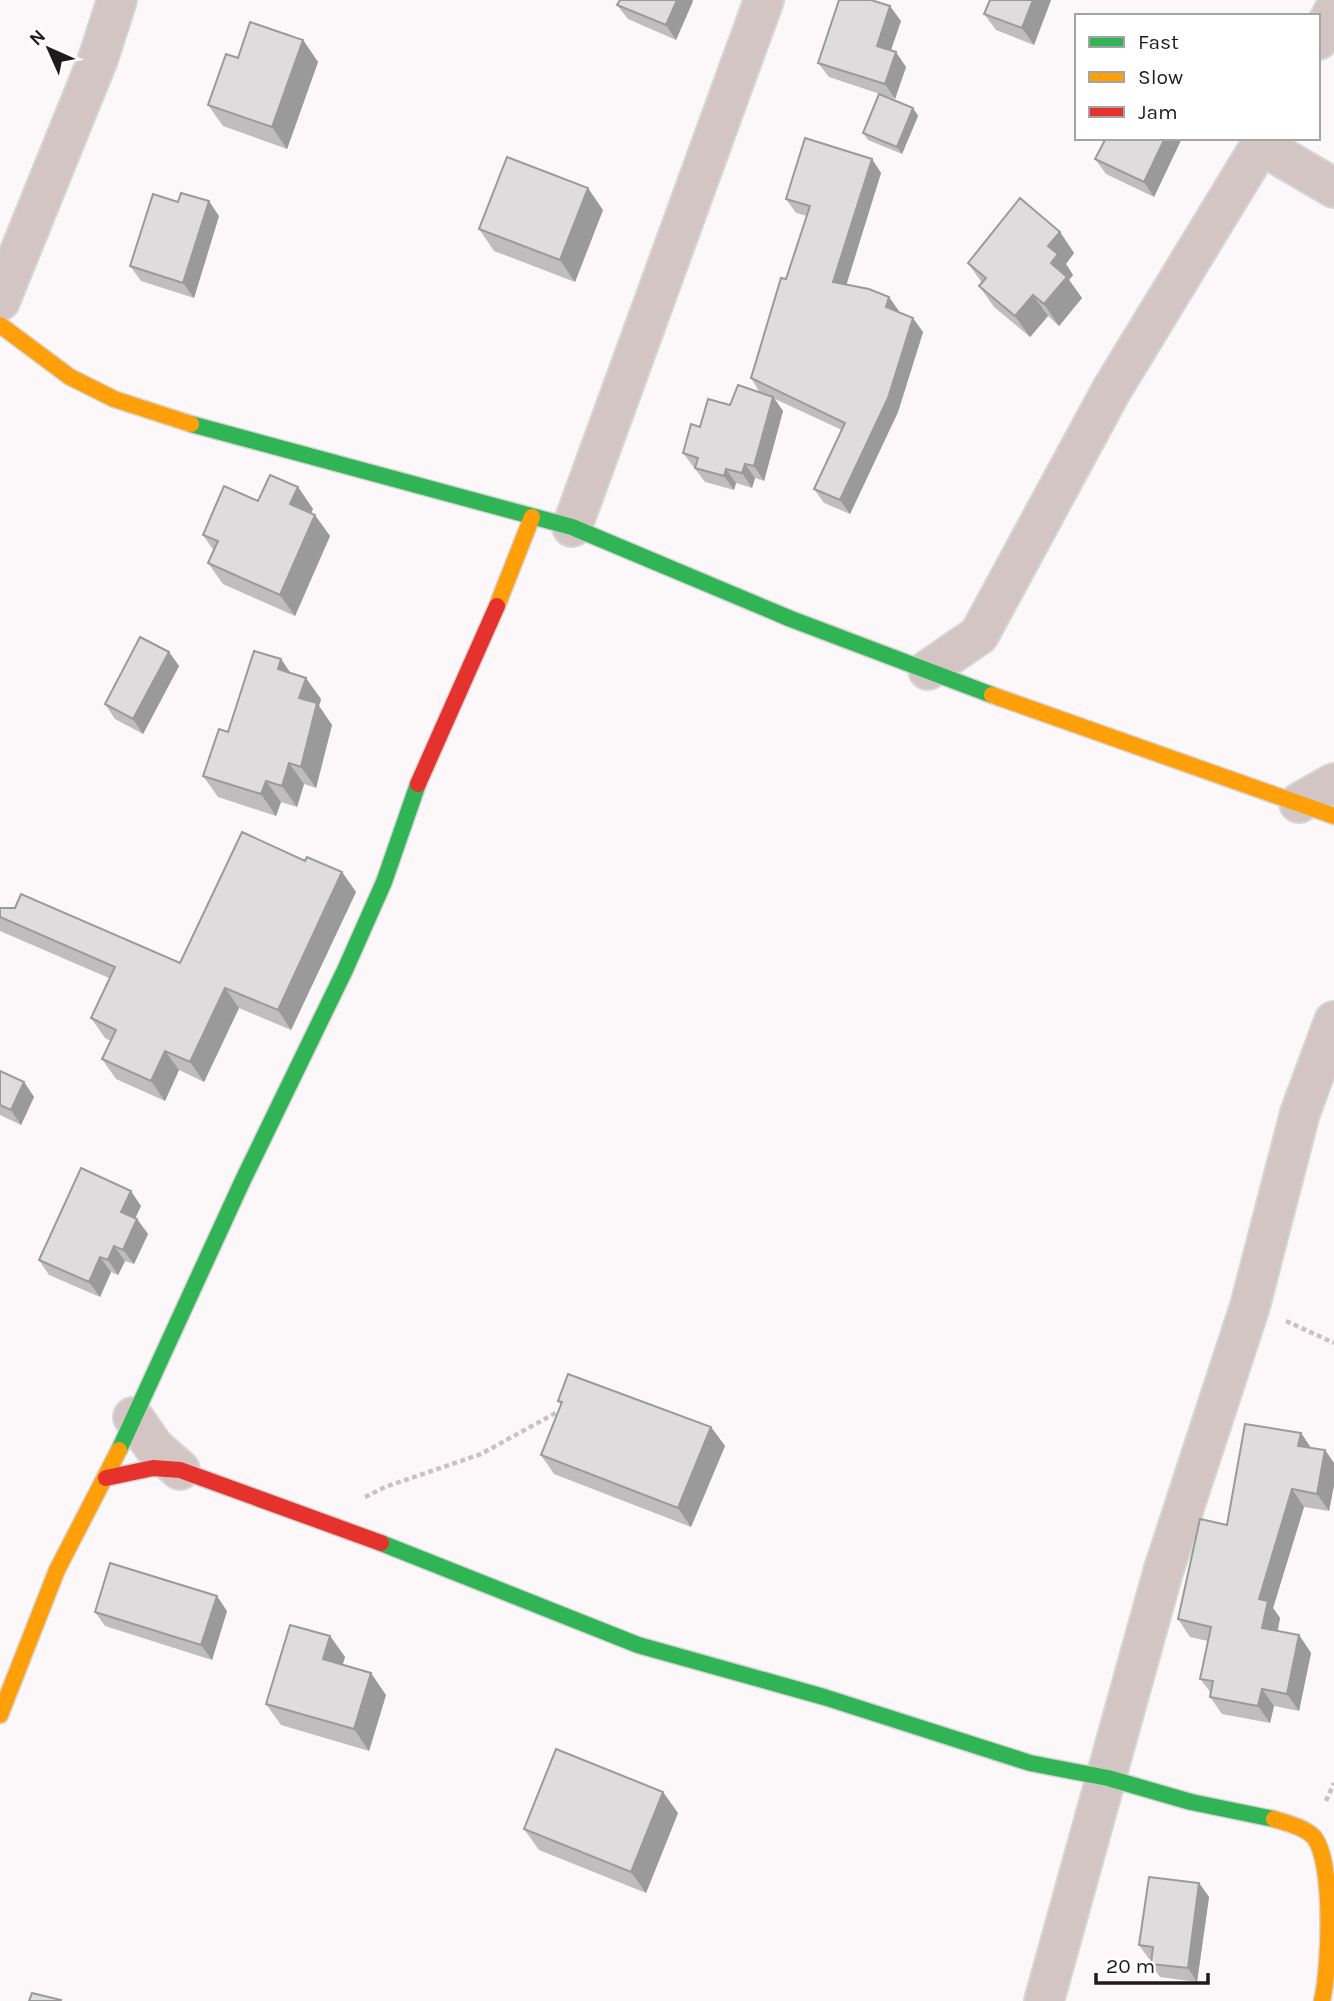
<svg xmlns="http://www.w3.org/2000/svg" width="1334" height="2001" viewBox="0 0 1334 2001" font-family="Karla,sans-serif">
	<rect width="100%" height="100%" fill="#fcf8fa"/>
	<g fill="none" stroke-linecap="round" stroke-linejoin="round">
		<defs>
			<path id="street" d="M1318,40l16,-29
				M1261,145l73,43
				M0,301l98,-242 19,-59
				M572,527l192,-527
				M928,670l51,-35 132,-244 154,-253
				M1299,803l35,-20
				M133,1417l21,30 26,23
				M1044,2001l119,-429 87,-266 50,-193 34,-92"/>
			<path id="fast" d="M191,424l381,103 219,92 201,76
				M119,1450l124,-270 102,-210 39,-88 34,-98
				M381,1543l257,102 186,52 206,66 78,15 83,24 83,17"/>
			<path id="slow" d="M0,325l70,52 44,22 77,25
				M497,606l35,-89
				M992,695l342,121
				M0,1715l57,-145 62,-120
				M1274,1819c13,4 30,8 40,18 20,26 16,129 8,164"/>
			<path id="jam" d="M418,784l79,-178
				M106,1478l47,-10 27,2 201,73"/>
		</defs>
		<use href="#street" stroke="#d7d5d6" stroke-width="42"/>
		<use href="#fast" stroke="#d7d5d6" stroke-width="19"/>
		<use href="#slow" stroke="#d7d5d6" stroke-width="19"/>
		<use href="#jam" stroke="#d7d5d6" stroke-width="19"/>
		<path stroke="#cac2c2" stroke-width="4.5" stroke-dasharray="5 3.5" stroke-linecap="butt" d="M1286,1321l48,22
			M365,1497l20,-10 96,-33 80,-44
			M1326,1801l8,-18"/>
		<use href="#street" stroke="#d2c5c4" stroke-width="38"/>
		<use href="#fast" stroke="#30b455" stroke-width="16"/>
		<use href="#slow" stroke="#ff9f0a" stroke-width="16"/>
		<use href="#jam" stroke="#e5322d" stroke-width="16"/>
	</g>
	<path fill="#bfbdbe" d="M990,0h61l-17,45 -38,-15 -12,-16z
		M693,1l-17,39 -48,-21 -11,-14z
		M901,21l-10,29 15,17 -11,32 -66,-22 -11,-14z
		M303,40l15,22 -31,87 -64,-23 -15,-21 30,-47z
		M913,108l5,8 -16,38 -34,-14 -5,-7z
		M1106,138h76l-28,59 -48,-23 -11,-15z
		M872,159l9,14 -35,111 43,13 9,15 25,20 -25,80 -48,102 -26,-11 -10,-14 28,-59 -67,-31 8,12 -19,70 -9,-3 -3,10 -16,-5 -2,7 -29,-8 -22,-29 17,-26 30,-22 30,-12 -9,-15 35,-99 21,-63 -11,-3 -10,-14z
		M603,210l-28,72 -81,-31 -15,-22z
		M219,216l-25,82 -53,-17 -11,-15z
		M1060,232l14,21 -8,11 7,11 -4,5 13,18 -23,28 -11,-10 -18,21 -36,-30 -15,-21 3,-3 -14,-20z
		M298,487l15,22 -2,4 19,23 -35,80 -72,-32 -15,-21 6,-12 -11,-16 55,-34z
		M169,652l10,14 -36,68 -28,-15 -10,-15z
		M281,659l9,14 31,26 -2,7 13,19 -16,63 -12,-4 -7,23 -16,-5 -5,14 -58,-19 -15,-21 25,-44z
		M305,861l37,11 14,20 -65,138 -52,-22 -35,74 -25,-12 -14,31 -49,-22 -14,-20 9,-18 -6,-3 -14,-20 18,-40 -109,-47v-23l180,55z
		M0,1071l24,11 10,15 -13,28 -21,-10z
		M141,1206l-6,12 2,1 11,15 -14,30 -9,-3 -7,14 -7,-3 -11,25 -51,-22 -10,-15z
		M558,1401l153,26 14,19 -34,81 -137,-53 -13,-19 20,-50z
		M1301,1433l10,15 14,2 9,13v22l-5,26 -25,-4 -31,101 7,10 -2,13 21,4 12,18 -12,58 -25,-5 -4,17 -48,-9 -12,-17 1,-4 -11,-14 8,-38 -18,-4 -12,-18 49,-94z
		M227,1611l-15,49 -107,-34 -10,-14z
		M330,1636l15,21 -3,8 44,30 -17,56 -88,-26 -15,-21z
		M678,1813l-32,80 -107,-43 -15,-21z
		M1199,1883l10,14 -12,85 -37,-5 -9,-13v-5h-2l-10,-14z"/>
	<path fill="#9b9a9b" d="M677,0h15l1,1 -17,39 -10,-15z
		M1033,0h18l-17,45 -12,-17z
		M890,6l11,15 -14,40 -10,-15z
		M303,40l15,22 -31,87 -15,-22z
		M896,52l10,15 -11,32 -10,-15z
		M913,108l5,8 -16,38 -5,-7z
		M1165,138h17l-28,59 -10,-15z
		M872,159l9,14 -38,123 -10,-14z
		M588,188l15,22 -28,72 -15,-22z
		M209,201l10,15 -25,82 -11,-15z
		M1060,232l14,21 -8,11 7,11 -4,5 13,18 -23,28 -15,-22 7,-41 -3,-17z
		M1033,295l15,21 -18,21 -15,-21z
		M889,297l10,14 -3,10 -10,-14z
		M913,318l10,14 -25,80 -48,102 -10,-14z
		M773,397l10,14 -19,70 -10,-15z
		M745,464l10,14 -3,10 -10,-15z
		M726,469l10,14 -2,7 -10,-14z
		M298,487l15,22 -8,17 -15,-22z
		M315,515l15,21 -35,80 -15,-21z
		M169,652l10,14 -36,68 -10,-15z
		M281,659l15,22 -18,-12z
		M306,678l15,21 -2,7 13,19 -16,63 -15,-21 -2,-69z
		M289,763l15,21 -7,23 -15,-21z
		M266,781l15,21 -5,14 -15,-22z
		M342,872l14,20 -65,138 -13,-20z
		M225,988l14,20 -35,74 -14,-20z
		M165,1051l14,19 -14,31 -14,-20z
		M24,1082l10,15 -13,28 -10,-15z
		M131,1191l10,15 -10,21 -10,-15z
		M137,1219l11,15 -14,30 -11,-14z
		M114,1246l11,15 -7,14 -10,-15z
		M100,1257l11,15 -11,25 -11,-15z
		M711,1427l14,19 -34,81 -13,-19z
		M1301,1433l12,18 -15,-5z
		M1325,1450l9,13v22l-5,26 -12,-17z
		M1292,1489l12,18 -31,101 7,10 -6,27 -12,-17 -3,-29z
		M217,1596l10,15 -15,49 -11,-15z
		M1299,1635l12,18 -12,58 -12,-17z
		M330,1636l15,21 -7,24 -15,-22z
		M371,1673l15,22 -17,56 -15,-22z
		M1262,1689l12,17 -4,17 -12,-17z
		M663,1792l15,21 -32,80 -15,-21z
		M1199,1883l10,14 -12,85 -9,-14z"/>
	<path fill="#dedcdd" stroke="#9b9a9b" stroke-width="2" d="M620,0h57l-11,25 -49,-20z
		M839,0h32l19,6 -13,40 19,6 -11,32 -67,-21z
		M990,0h43l-11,28 -38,-14z
		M250,22l53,18 -31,87 -64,-22 18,-51 12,4z
		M879,94l34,14 -16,39 -34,-14z
		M805,138l67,21 -39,123 36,7 20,8 -3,10 27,11 -25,80 -48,102 -26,-11 31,-66 -94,-45 30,-100 5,1 24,-73 -24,-7z
		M1106,138h59l-21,44 -49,-23z
		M507,157l81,31 -28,72 -81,-31z
		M181,193l28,8 -26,82 -53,-17 23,-72 25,8z
		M1020,198l40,34 -12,14 10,8 -7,9 16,14 -23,27 -11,-9 -18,21 -36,-30 7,-8 -18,-15z
		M738,385l35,12 -19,69 -9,-2 -3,9 -16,-4 -2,7 -29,-8 3,-10 -15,-5 8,-29 9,3 8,-28 22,6z
		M270,475l28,12 -8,17 25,11 -35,80 -72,-32 10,-22 -15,-6 21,-49 34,15z
		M140,637l29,15 -36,67 -28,-15z
		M254,651l27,8 -3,10 28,9 -7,20 18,5 -16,64 -12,-4 -7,23 -16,-5 -5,13 -58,-18 16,-47 9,3z
		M242,832l63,29 2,-4 35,15 -64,138 -53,-22 -35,74 -25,-11 -14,30 -49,-22 14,-29 -25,-12 24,-51 -115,-50v-9h15l6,-14 159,69z
		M0,1071l24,11 -13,28 -11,-5z
		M81,1168l50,23 -10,21 16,7 -14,31 -9,-4 -6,14 -8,-3 -11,25 -50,-22z
		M568,1374l143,53 -33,81 -137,-53 21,-53 -4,-1z
		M1245,1424l56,9 -3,13 27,4 -8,44 -25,-5 -33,110 9,2 -6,27 37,7 -12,59 -25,-5 -4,17 -48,-9 3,-16 -13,-2 11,-52 -33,-8 22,-100 27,6z
		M110,1563l107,33 -16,49 -106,-33z
		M290,1625l40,11 -7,23 48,14 -17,56 -88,-25z
		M556,1749l107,43 -32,80 -107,-43z
		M1149,1877l50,6 -11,85 -37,-4 2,-17 -14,-2z
		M32,1993l29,7 -1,1h-31z"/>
	<rect x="1075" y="14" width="245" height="126" fill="#ffffff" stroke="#a5a4a4" stroke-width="2"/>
	<rect x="1089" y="37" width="35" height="10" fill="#30b455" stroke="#a5a4a4" stroke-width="2"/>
	<text x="1138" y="49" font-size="21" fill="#1d1b1c">Fast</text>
	<rect x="1089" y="72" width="35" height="10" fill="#ff9f0a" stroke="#a5a4a4" stroke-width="2"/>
	<text x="1138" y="84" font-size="21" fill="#1d1b1c">Slow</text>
	<rect x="1089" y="107" width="35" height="10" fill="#e5322d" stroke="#a5a4a4" stroke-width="2"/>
	<text x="1138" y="119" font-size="21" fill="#1d1b1c">Jam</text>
	<g transform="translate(49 49) rotate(315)" stroke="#ffffff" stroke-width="5" paint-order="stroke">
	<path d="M0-5L12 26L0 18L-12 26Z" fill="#1d1b1c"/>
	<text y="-10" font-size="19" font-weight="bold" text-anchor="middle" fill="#1d1b1c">N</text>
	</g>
	<path d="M1096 1973v10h112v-10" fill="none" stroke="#1d1b1c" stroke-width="3.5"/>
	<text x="1106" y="1973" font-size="21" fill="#1d1b1c" stroke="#ffffff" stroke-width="5" paint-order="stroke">20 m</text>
</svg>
